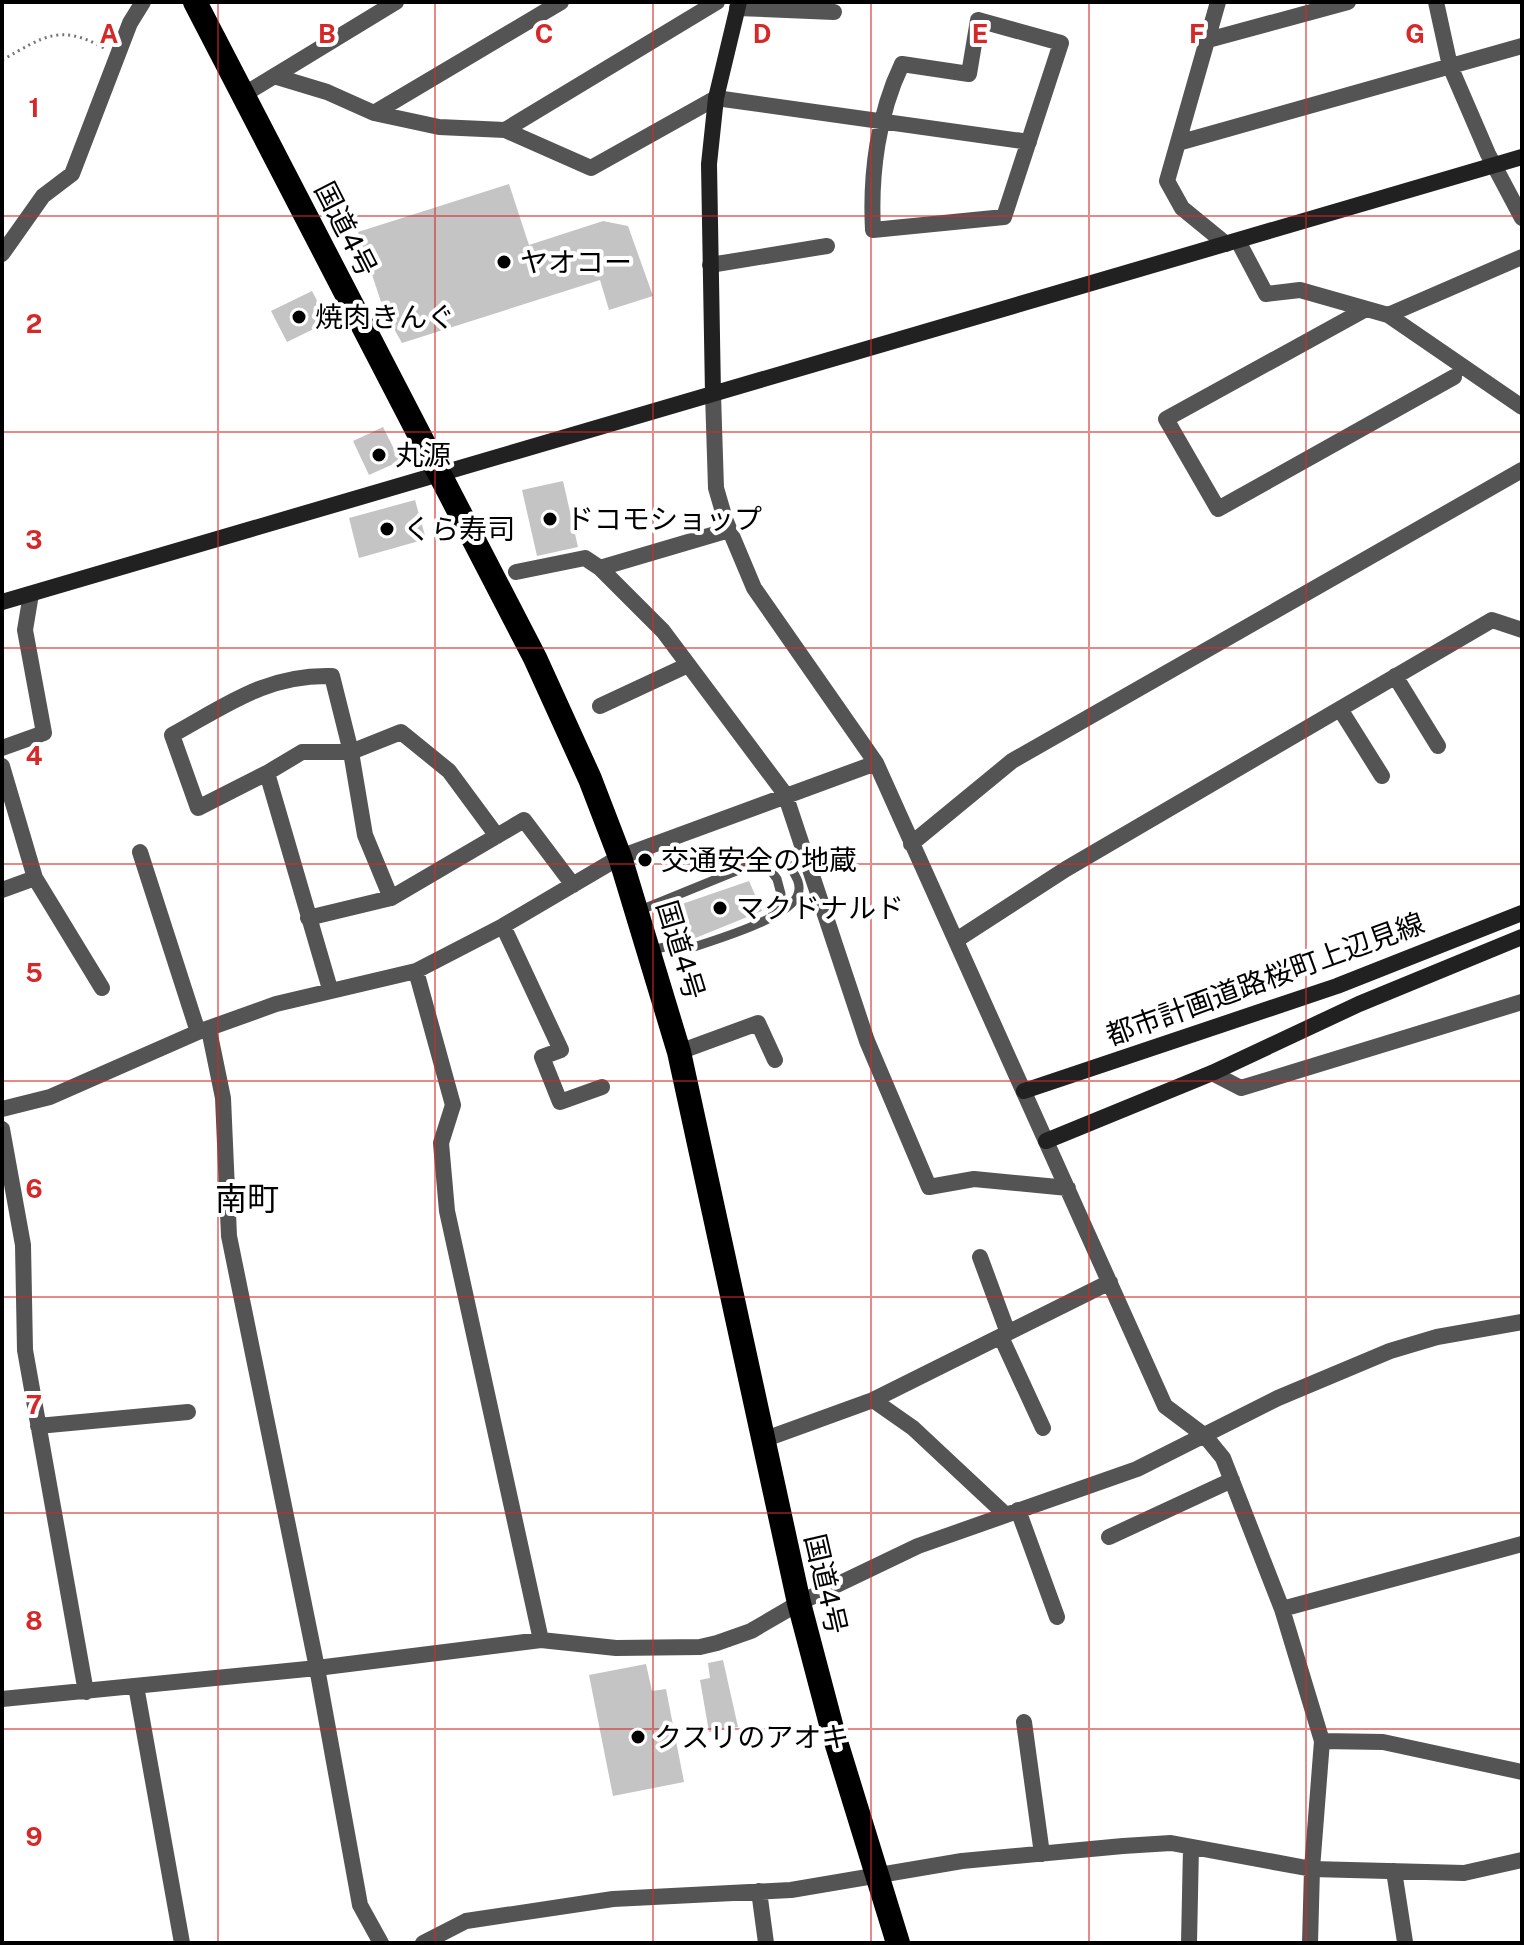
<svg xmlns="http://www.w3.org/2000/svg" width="1524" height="1945" viewBox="0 0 1524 1945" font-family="'Public Sans','Noto Sans JP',sans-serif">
	<rect width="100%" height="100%" fill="#fff"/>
	<path fill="#c4c4c4" d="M509,184l20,61 74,-24 25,5 25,70 -44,14 -9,-30 -198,63 -18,-32 -26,-79z
		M312,291l16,31 -41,20 -16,-31z
		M383,427l17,34 -31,14 -16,-34z
		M563,481l15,66 -41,9 -15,-66z
		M415,500l11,39 -67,19 -10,-40z
		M749,881l13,30 -69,28 -14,-34z
		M723,1660l15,67 -29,5 -9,-52 10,-2 -2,-15z
		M646,1664l6,27 14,-2 18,93 -71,14 -24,-121z"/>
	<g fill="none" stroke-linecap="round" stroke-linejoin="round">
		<path stroke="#767676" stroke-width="3" stroke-dasharray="2 4" stroke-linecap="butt" d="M2,60c42,-23 57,-37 102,-12"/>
		<path stroke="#545454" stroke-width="9" d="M765,863l12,16 4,15 -9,22
			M638,911l108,-44 31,-6 12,4c5,9 13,18 9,29 -7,24 -84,46 -107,54l-12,-4 -28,6"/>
		<path stroke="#545454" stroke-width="16" d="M1218,2l-51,179 15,27 44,36
			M1436,2l14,64 38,88 34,64
			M737,8l97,4
			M978,20l83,23 -57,174 -131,13c-3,-56 5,-116 29,-166l67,10z
			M1208,40l140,-38
			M274,76l53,16 47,21 65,14 66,3 86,38 125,-70 313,44
			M243,95l153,-93
			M374,113l187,-111
			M505,130l212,-128
			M1178,143l344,-97
			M1238,241l28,53 34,-4 88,25 134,92
			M2,254l41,-58 29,-22 58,-151 13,-21
			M710,265l117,-19
			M1366,309l-200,110 52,90 236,-132
			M1388,315l134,-58
			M713,394l3,94 9,31 29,69 122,175 289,643 40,30 18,22 59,151 40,132 -10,128 -2,74
			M729,530l-129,38 63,63 122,163 82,247 62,146 45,-8 94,9
			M516,572l69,-14 15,10
			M1395,676l43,70
			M600,706l88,-41
			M1340,709l42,67
			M2,748l42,-15 -19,-103 6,-36
			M2,766l33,112 -33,12
			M267,773l35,-21h49l-19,-76c-65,-2 -105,29 -160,59l26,73 69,-35 63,216
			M911,844l101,-83 510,-291
			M140,852l58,180
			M35,878l67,110
			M391,898l-26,-63 -14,-83 50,-20 48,39 48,65
			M308,918l83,-20 133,-78 49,65
			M503,926l58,124 -19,7 18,45 42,-15
			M958,939l108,-70 426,-249 30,10
			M416,971l37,134 -12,38 6,68 94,429
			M209,1030l14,68 6,138 88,432 43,237 21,38
			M679,1052l79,-29 17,37
			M1212,1073l29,15 281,-86
			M2,1109l48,-12 148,-65 78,-28 140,-33 87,-45 117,-69 256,-94
			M2,1129l21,116 2,105 61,342
			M980,1257l28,76
			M1001,1337l42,91
			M873,1400l40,28 93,87
			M38,1426l150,-14
			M763,1440l110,-40 237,-118
			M1018,1510l39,107
			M1109,1537l123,-57
			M1282,1609l240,-65
			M136,1686l46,257
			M2,1699l315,-31 224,-28 75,8 84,-1 17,-4 34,-12 48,-28 119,-57 219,-77 141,-71 112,-47 47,-14 85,-15
			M1024,1722l18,132
			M1322,1741l61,1 139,30
			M1394,1871l11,71
			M759,1891l7,52
			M423,1943l43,-22 147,-22 178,-9 171,-29 161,-15 48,-3 141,26 152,4 58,-13
			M1189,1943l2,-96"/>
		<path stroke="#212121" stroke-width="16" d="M713,394l-4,-230 7,-66 23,-96
			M2,602l1520,-445
			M1024,1091l313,-105 185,-73
			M1046,1141l166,-68 147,-69 163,-67"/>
		<path stroke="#000" stroke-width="24" d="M195,2l340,656 55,121 30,78 59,195 120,551 34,129 65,211"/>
	</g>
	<path fill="none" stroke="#d62828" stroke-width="2" stroke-opacity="0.55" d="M218,2v1941M435,2v1941M653,2v1941M871,2v1941M1089,2v1941M1306,2v1941M2,216h1520M2,432h1520M2,648h1520M2,864h1520M2,1081h1520M2,1297h1520M2,1513h1520M2,1729h1520"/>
	<g fill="#000" stroke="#fff" stroke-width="3">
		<circle cx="504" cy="262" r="8"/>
		<circle cx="299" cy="317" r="8"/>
		<circle cx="379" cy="455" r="8"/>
		<circle cx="550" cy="519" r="8"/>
		<circle cx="387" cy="529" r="8"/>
		<circle cx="645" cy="860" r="8"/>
		<circle cx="720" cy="908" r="8"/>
		<circle cx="638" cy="1737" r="8"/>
	</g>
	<g text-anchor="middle" stroke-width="8" stroke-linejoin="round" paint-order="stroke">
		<g font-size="28" fill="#000" stroke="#fff">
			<text transform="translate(346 229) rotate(63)" y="10">国道4号</text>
			<text transform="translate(681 950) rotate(73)" y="10">国道4号</text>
			<text transform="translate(1265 979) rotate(-20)" y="10">都市計画道路桜町上辺見線</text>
			<text transform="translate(826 1584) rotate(77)" y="10">国道4号</text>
		</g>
		<g font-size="28" fill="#000" stroke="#fff" text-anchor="start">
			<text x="520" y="272">ヤオコー</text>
			<text x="315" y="327">焼肉きんぐ</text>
			<text x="395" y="465">丸源</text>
			<text x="566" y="529">ドコモショップ</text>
			<text x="403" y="539">くら寿司</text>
			<text x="661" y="870">交通安全の地蔵</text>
			<text x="736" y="918">マクドナルド</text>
			<text x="654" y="1747">クスリのアオキ</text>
		</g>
		<g font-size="32" fill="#000" stroke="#fff">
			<text x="247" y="1210">南町</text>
		</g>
	</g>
	<g font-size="26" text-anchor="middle" font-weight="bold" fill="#d62828" stroke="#fff" stroke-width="8" stroke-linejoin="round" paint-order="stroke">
		<text x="109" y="43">A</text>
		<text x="327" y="43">B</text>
		<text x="544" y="43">C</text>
		<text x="762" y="43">D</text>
		<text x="980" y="43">E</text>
		<text x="1197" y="43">F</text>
		<text x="1415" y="43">G</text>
		<text x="34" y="117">1</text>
		<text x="34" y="333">2</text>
		<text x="34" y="549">3</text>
		<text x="34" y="765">4</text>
		<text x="34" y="982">5</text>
		<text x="34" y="1198">6</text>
		<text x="34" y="1414">7</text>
		<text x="34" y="1630">8</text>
		<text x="34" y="1846">9</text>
	</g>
	<rect width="1524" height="1945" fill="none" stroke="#000000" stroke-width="8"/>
</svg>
